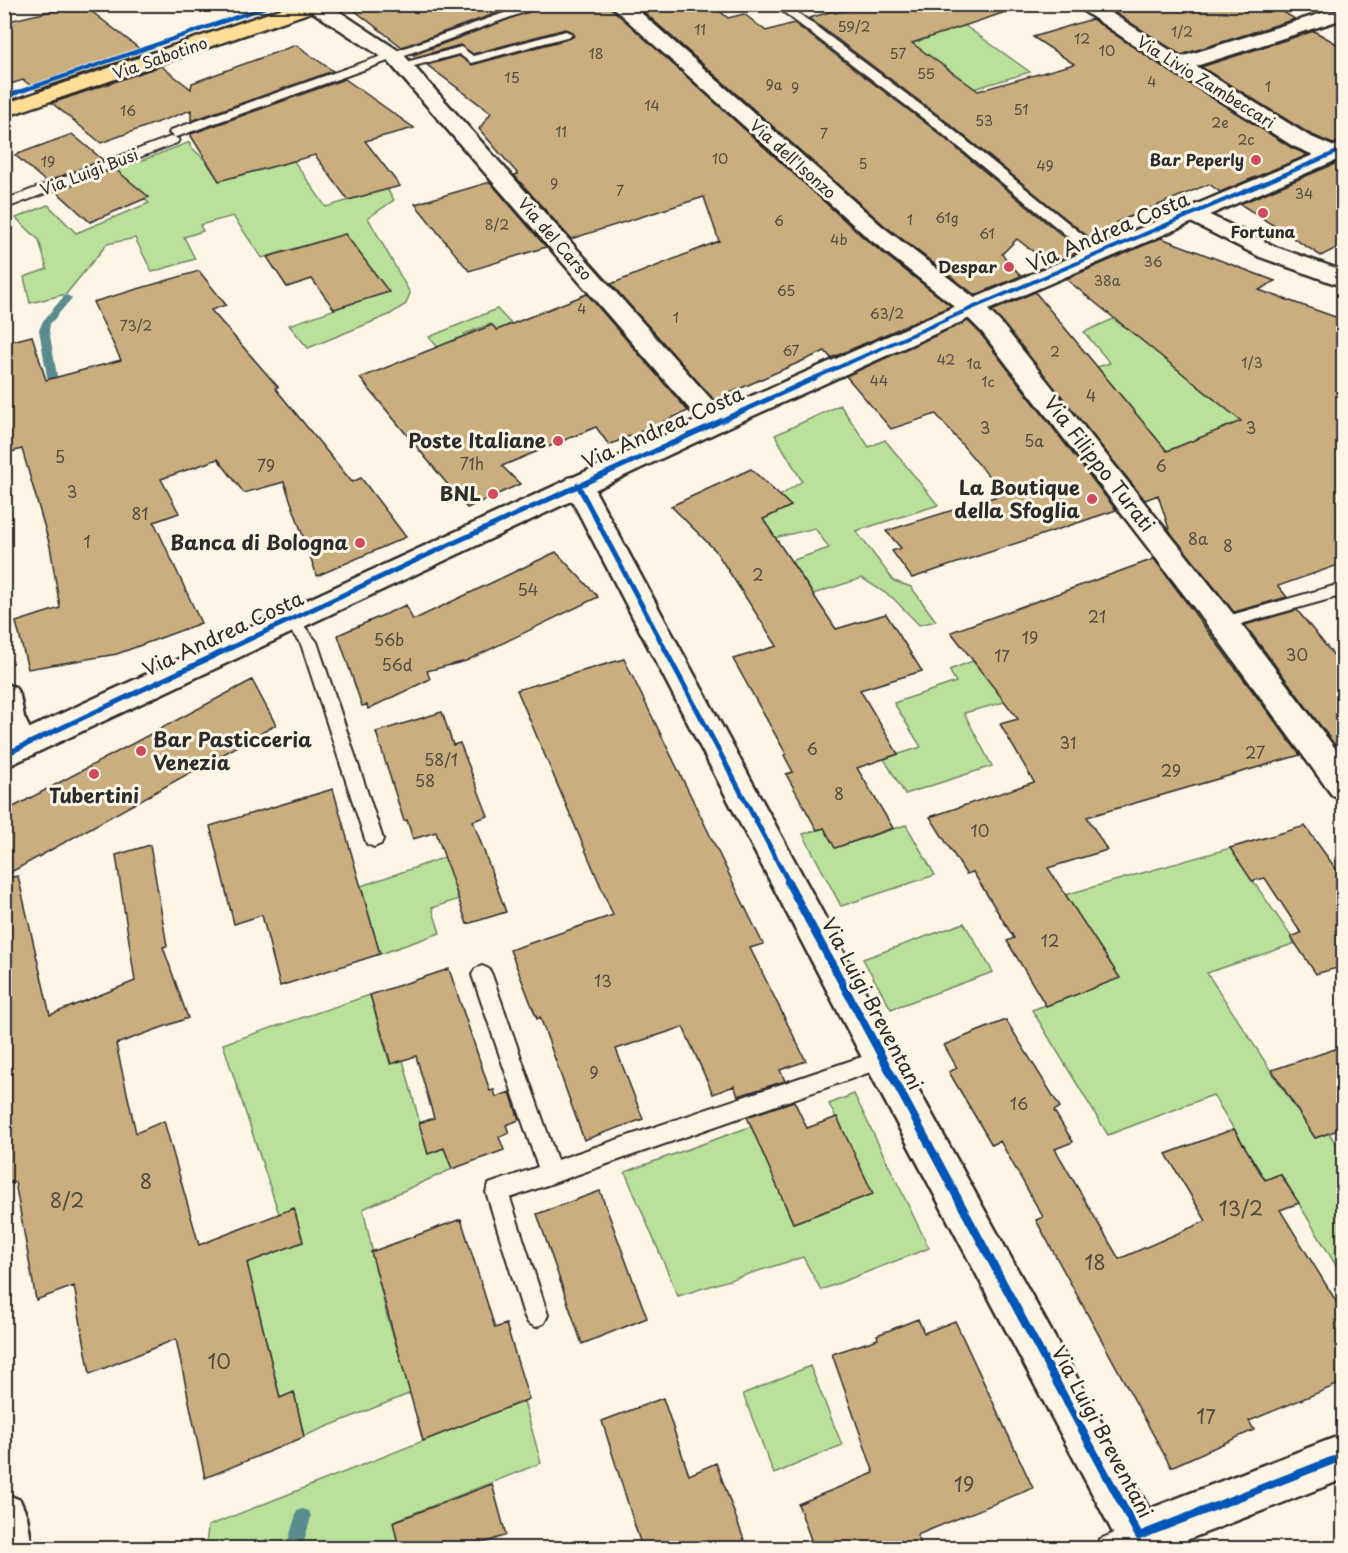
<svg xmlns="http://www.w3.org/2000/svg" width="1348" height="1553" viewBox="0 0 1348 1553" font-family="'Playpen Sans',sans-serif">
	<rect width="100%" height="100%" fill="#fcf5e5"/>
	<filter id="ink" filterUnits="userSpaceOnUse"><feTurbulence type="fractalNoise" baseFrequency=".0167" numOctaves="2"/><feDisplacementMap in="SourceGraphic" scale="12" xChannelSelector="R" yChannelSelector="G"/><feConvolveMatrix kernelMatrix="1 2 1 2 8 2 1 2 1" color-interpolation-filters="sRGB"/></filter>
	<g filter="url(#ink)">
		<path fill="#bae19c" stroke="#728664" stroke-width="1.5" d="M954,18l76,54 -97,29 -21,-58 16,-5z
			M190,142v4l16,15 13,20 75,-20 32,46 61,-18 7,11 -26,18 42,75 -4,11 -17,11 -81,33 -19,-23 99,-34 -43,-57 -83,24 -29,-42 -33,9 3,6 -19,6 11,22 -43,13 -17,-34 -28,6 -41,50 -36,9 -6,-26 23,-8 -8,-29 -23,-22 32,-13 28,28 73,-30 -19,-16 -13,-17z
			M497,309l14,15 -14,6 -7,-6 -26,10 25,27 -24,18 -36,-42z
			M1113,319l39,28 60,51 51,-21 -17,90 -111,-6 -38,-94 13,-4 -26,-31z
			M840,405l29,42 16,-7 53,65 -82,26 38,50 17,6 25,34 -17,4 -26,-27 -31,-20 -49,16 -22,-33 38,-13 -14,-20 -65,16 -13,-12 54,-26 -11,-10 22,-15 -27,-46z
			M1045,655l-3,37 -78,21 28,53 -87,28 -21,-35 37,-12 -27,-44 62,-21 -7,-12 24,-9 12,15z
			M906,825l29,50 -94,31 -38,-72 21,-6 12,19z
			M1230,848l66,95 -89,30 108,165 14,-5 11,17 3,-1v128l-62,-103 -16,6 -52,-85 -105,40 -76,-125 88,-32 -55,-83z
			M446,857l13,42 -27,9 8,25 -60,21 -19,-68z
			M964,923l29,49 -102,37 -28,-50z
			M370,995l20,69 13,-4 25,94 16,-6 8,21 -89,40 24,107 24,77 -107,43 -10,-44 -14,6 -33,-135 56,-22 -9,-32 -15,5 -56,-170z
			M854,1094l75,154 -108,42 -18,-33 -125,39 -53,-124 127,-46 41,97 80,-30 -44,-89z
			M810,1366l32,79 -68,29 -31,-80z
			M524,1401l17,62 -147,58 5,27h-193l2,-22z"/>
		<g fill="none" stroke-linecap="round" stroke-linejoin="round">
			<path fill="#5a8b8f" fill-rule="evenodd" d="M67,295l5,3 -22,26 -1,6 11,63 -5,3 -5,-3 -11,-63 4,-9 21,-25z
				M303,1509l6,2 2,6 -9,31h-16l11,-37z"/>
		</g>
		<path fill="#cbae80" stroke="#2b2b2b" stroke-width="1.5" d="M82,4l63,49 -108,37 -14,-10 -19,6v-64z
			M346,4h176l-120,43z
			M549,4h58l258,235 86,67 -120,52 -6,-7 -111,49 -103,-116 108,-43 -15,-44 -133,42 -57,-64 4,-1 -39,-45 12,-16 -64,-48 32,-9 13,9 99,-27 3,-2 -1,-4 -8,-3 -92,25 -13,-9 -44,12 -3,-2z
			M635,4h76l17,14 16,-4 22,17 28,-8 138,105 149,123 -32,13 -32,-25 -15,15 19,22 -46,19 -91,-70z
			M874,4h134l1,7 -97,32 66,48 96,-27 -41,-27 59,-18 77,52 123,77 16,7 -88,37 -11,-8 -92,38 17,6 -37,16 -155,-126 -133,-100 24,-7 2,2z
			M1142,4h128l25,15 -114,36 -66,-42z
			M1314,31l30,17v92l-11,4 -23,-10 -109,-67z
			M296,45l37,26 -142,50v-11l-90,33 -49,-40 109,-37 30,23 1,-6z
			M345,79l69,49 -49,13 35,45 -52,14 -33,-45 -96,26 -28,-45v-2z
			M72,134l31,26 -57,22 -31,-27z
			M1344,160v84l-23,12 -81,-52z
			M115,169l34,28 -59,25 -34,-31z
			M490,182l56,65 -77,24 -54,-67z
			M345,234l44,58 -55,17 -22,-30 -25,8 -20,-30z
			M1161,238l114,43 -16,9 85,30v243l-66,23 9,11 -53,15 -64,-80 -12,-37 -13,5 -153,-189 43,-19 132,159 74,-30 -175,-142z
			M199,271l27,34 -15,5 67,77 -3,1 77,94 9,-4 45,59 -89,39 -33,-94 -40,11 -26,-34 -57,20 18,34 -25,9 47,101 -84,31 -89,15 -12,-47 44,-14 -10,-62 -28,-97 -18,5v-111l28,-7 14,44 75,-20 -28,-58z
			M587,294l101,117 -79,34 -13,-18 -94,39 18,18 -53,24 -107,-130 132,-53 5,5z
			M968,321l12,12 136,177 -204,68 -20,-27 9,-3 -15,-17 118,-37 -68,-80 -45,15 -45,-53z
			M751,469l40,37 -28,13 73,110 50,-15 36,57 -62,19 38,64 -41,14 36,60 -58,20 -11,-20 -7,2 -31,-56 7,-2 -9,-17 2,-1 -53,-95 44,-13 -62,-96 -44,-44z
			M556,552l42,45 -132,64 -39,10 3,8 -62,30 -1,-4 -5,1 -24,-71 68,-30 7,15z
			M1154,559l146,196 -213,62 20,33 -59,18 72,110 -74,28 -39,-65 7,-3 -41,-66 -7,2 -36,-57 104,-35 -34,-58 18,-5 -67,-87z
			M1297,610l47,58v74l-9,3 -90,-120z
			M624,659l139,285 -13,4 56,113 -26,9 5,11 -47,15 -4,-10 -21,8 -30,-67 -67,22 27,70 -59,21 -44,-123 -3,2 -27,-69 103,-35 -96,-225z
			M252,680l24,45 -272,151v-64z
			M442,712l11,33 7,-2 28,73 -15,5 33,91 -39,12 -31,-92 -23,7 -6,-19 -3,1 -28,-89z
			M333,789l47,165 -100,32 -18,-71 -28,9 -24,-98z
			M1305,826l39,54v86l-28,8 -25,-37 10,-4 -36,-55 -13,3 -22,-33z
			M150,845l17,101 -4,1 25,71 -72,26 20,89 28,-12 35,124 95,-37 9,34 -56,21 33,135 14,-6 10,45 -99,41 -29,-139 -86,35 -16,-88 -38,14 -21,-118 -11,3v-307l14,-2 32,139 85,-34 -19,-126z
			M449,969l41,122 4,-1 2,7 14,-5 9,28 -13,5 3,8 -10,4 5,13 -52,19 -8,-21 -16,6 -9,-31 15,-5 -18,-62 -25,8 -21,-69z
			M1006,1020l54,87 -6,4 19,31 -18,7 64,110 87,-38 -40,-67 68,-25 31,51 15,-6 19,29 -19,7 64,104v68l-95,39 5,9 -83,37 -135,-247 7,-3 -43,-76 -8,4 -43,-73 8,-4 -13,-23z
			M1344,1046v82l-29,10 -43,-68z
			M794,1101l13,27 30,-11 36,77 -80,29 -46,-106z
			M600,1191l47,127 -65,26 -45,-130z
			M461,1219l34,109 11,-4 23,75 -106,42 -52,-189z
			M918,1319l6,14 31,-12 78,167 -116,47 6,13h-109l-16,-44 76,-31 -42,-119 46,-15 -1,-4z
			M663,1398l26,77 27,-12 31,85h-105l-40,-127z
			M492,1484l14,51 -35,13h-72l-6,-26z"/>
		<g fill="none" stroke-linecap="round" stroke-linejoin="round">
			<defs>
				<path id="lane" d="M530,4h17l-368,132 -4,1 -6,-4 2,-3z
					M773,4h13l155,116 163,132 2,3 -2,3h-10l-161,-132z
					M566,31l6,3 -2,2 -99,27 -12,-9 -56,15 -6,-3 2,-2 62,-17 12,9z
					M173,136l6,4 -2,3 -173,66v-9z
					M1344,583v12l-121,34 -6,-2 -2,-4 2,-4z
					M290,614l6,2 21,26 66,197 -2,5 -7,3 -7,-3 -2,-5 -64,-195 -19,-24 2,-4z
					M482,966l7,3 3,6 65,185 325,-110 7,2 3,7 -3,7 -7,2 -372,130 38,117 -4,8 -8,4 -8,-4 -4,-8 -38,-123 3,-8 49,-17 -66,-192 3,-6z
					M1139,1523l9,4 10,21h-61l3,-9z"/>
				<path id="street" d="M305,4h23l74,49 324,363 3,6 -3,6 -10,3 -10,-3 -318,-367 -80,-52z
					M609,4h22l252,223 98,76 19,19 234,293 110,145v39l-12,-4 -120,-164 -230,-299 -19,-19 -96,-76z
					M1073,4h24l84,53 148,-46h14v8l-147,47 113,70 30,13 3,5 -3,5 -8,2 -8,-2 -30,-13 -123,-77z
					M1193,207l83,40 68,24v16l-84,-30 -75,-38 -4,-5 4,-5z
					M578,476l10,2 4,7 303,562 254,462 195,-75v45l-178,69h-45l-252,-477 -305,-586 4,-7z
					M4,684l11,3 5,9 4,21 14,29 -5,9 -11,4 -11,-4 -7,-12z
					M4,1493l16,7 7,16 5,32h-28z"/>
				<path id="secondary" d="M1344,142v15l-363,156 -255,115 -722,340v-28l702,-324 257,-113z"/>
				<path id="primary" d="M295,4h31l-3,4 -319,109v-13z"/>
			</defs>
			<use href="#lane" stroke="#2b2b2b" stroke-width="4"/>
			<use href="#street" stroke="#2b2b2b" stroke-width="5"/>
			<use href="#secondary" stroke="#2b2b2b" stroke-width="5"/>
			<use href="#primary" stroke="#2b2b2b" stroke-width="5"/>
			<use href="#lane" fill="#fcf5e5" fill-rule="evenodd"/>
			<use href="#street" fill="#fcf5e5" fill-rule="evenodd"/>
			<use href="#secondary" fill="#fcf5e5" fill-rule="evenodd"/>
			<use href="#primary" fill="#fedd96" fill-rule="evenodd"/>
			<defs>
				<path id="cycleway-far2" d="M4,97l270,-93
					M812,379l160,-71 372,-159"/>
				<path id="cycleway-far1" d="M578,485l211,398
					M4,755l436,-206 375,-171"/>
				<path id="cycleway" d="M788,882l351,654 205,-80"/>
			</defs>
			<use href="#cycleway-far2" stroke="#fcf5e5" stroke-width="6"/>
			<use href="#cycleway-far1" stroke="#fcf5e5" stroke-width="9"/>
			<use href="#cycleway" stroke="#fcf5e5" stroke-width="11"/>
			<use href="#cycleway-far2" stroke="#0057b8" stroke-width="4"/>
			<use href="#cycleway-far1" stroke="#0057b8" stroke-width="5"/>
			<use href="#cycleway" stroke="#0057b8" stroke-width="8"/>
		</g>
	</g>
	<g fill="#d1495b" stroke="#fcf5e5" stroke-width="2">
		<circle cx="1256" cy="160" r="6"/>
		<circle cx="1263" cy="213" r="6"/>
		<circle cx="1009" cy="267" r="6"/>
		<circle cx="558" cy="441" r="6"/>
		<circle cx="493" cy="494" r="6"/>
		<circle cx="1092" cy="499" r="6"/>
		<circle cx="360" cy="543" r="6"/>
		<circle cx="141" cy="751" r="6"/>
		<circle cx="94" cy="774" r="6"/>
	</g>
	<g text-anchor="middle" stroke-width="6" stroke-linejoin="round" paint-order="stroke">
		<g font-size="14" fill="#534c40">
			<text x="854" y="32">59/2</text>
			<text x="700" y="35">11</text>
			<text x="1182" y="37">1/2</text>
			<text x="1082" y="44">12</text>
			<text x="1107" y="56">10</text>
			<text x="596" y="59">18</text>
			<text x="898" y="59">57</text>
			<text x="926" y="79">55</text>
			<text x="512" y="83">15</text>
			<text x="1152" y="87">4</text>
			<text x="774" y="90">9a</text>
			<text x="1268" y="92">1</text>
			<text x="795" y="93">9</text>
			<text x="652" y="111">14</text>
			<text x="1021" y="115">51</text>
			<text x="128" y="116">16</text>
			<text x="984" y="126">53</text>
			<text x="1220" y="128">2e</text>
			<text x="561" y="137">11</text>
			<text x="824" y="139">7</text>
			<text x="1246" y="145">2c</text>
			<text x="720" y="164">10</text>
			<text x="48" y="167">19</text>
			<text x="863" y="169">5</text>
			<text x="1045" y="171">49</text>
			<text x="554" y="189">9</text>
			<text x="620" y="196">7</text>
			<text x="1304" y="199">34</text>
			<text x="947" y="223">61g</text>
			<text x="910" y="225">1</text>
			<text x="779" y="226">6</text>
			<text x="497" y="230">8/2</text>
			<text x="987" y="239">61</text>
			<text x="839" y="245">4b</text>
			<text x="1153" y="267">36</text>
			<text x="1107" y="286">38a</text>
			<text x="786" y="296">65</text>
			<text x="582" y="314">4</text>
			<text x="887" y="319">63/2</text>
			<text x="676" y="323">1</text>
			<text x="136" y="331">73/2</text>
			<text x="791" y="356">67</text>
			<text x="1055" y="357">2</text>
			<text x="946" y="365">42</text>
			<text x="1252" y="368">1/3</text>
			<text x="974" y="369">1a</text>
			<text x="879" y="386">44</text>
			<text x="988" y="387">1c</text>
		</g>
		<g font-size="16" fill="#2b2b2b" stroke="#fcf5e5">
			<text transform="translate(160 58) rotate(-19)" y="6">Via Sabotino</text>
			<text transform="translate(1206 82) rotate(32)" y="6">Via Livio Zambeccari</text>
			<text transform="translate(793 159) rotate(42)" y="6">Via dell'Isonzo</text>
			<text transform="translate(89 172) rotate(-21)" y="6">Via Luigi Busi</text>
			<text transform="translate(555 239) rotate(49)" y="6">Via del Carso</text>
		</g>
		<g font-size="16" font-weight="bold" fill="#2b2b2b" stroke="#fcf5e5" text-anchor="end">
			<text x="1244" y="166">Bar Peperly</text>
			<text x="1263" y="238" text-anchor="middle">Fortuna</text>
			<text x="997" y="273">Despar</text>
		</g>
		<g font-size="16" fill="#534c40">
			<text x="1091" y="402">4</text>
			<text x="985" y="434">3</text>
			<text x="1251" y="434">3</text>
			<text x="1034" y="447">5a</text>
			<text x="60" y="463">5</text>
			<text x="472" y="470">71h</text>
			<text x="266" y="472">79</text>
			<text x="1161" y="472">6</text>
			<text x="72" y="498">3</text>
			<text x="140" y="520">81</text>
			<text x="1198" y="545">8a</text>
			<text x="87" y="548">1</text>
			<text x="1228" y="552">8</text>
			<text x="758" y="581">2</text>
			<text x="528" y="596">54</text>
			<text x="1097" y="623">21</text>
			<text x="1030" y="644">19</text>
			<text x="389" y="646">56b</text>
			<text x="1297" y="661">30</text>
			<text x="1002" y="662">17</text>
			<text x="397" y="671">56d</text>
			<text x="1068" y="749">31</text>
			<text x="812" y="755">6</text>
			<text x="1255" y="759">27</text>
			<text x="441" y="766">58/1</text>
			<text x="1171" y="777">29</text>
			<text x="425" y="787">58</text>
			<text x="839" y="800">8</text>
			<text x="980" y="837">10</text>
			<text x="1050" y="947">12</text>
			<text x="603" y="987">13</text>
			<text x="594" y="1079">9</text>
			<text x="1019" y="1110">16</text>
		</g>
		<g font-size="20" fill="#2b2b2b" stroke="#fcf5e5">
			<text transform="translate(1108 232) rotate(-23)" y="7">Via Andrea Costa</text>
			<text transform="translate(663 428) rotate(-24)" y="7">Via Andrea Costa</text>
			<text transform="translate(1099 464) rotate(52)" y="7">Via Filippo Turati</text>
			<text transform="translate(223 634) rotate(-25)" y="7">Via Andrea Costa</text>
			<text transform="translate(872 1004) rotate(62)" y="7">Via Luigi Breventani</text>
			<text transform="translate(1102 1432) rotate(62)" y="7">Via Luigi Breventani</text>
		</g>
		<g font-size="20" font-weight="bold" fill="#2b2b2b" stroke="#fcf5e5" text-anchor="end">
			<text x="546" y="448">Poste Italiane</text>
			<text x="1080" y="495">La Boutique<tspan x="1080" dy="23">della Sfoglia</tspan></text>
			<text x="481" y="501">BNL</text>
			<text x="348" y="550">Banca di Bologna</text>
			<text x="153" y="747" text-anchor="start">Bar Pasticceria<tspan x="153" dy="23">Venezia</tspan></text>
			<text x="94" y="803" text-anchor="middle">Tubertini</text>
		</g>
		<g font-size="20" fill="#534c40">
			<text x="146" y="1189">8</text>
			<text x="67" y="1208">8/2</text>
			<text x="1241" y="1216">13/2</text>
			<text x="1095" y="1270">18</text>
			<text x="219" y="1369">10</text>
			<text x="1206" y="1424">17</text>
			<text x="964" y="1492">19</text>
		</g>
	</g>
	<rect width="1348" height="1553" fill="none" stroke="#fcf5e5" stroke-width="24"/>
	<rect x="12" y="12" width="1324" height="1529" fill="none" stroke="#2b2b2b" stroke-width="2" filter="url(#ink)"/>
</svg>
